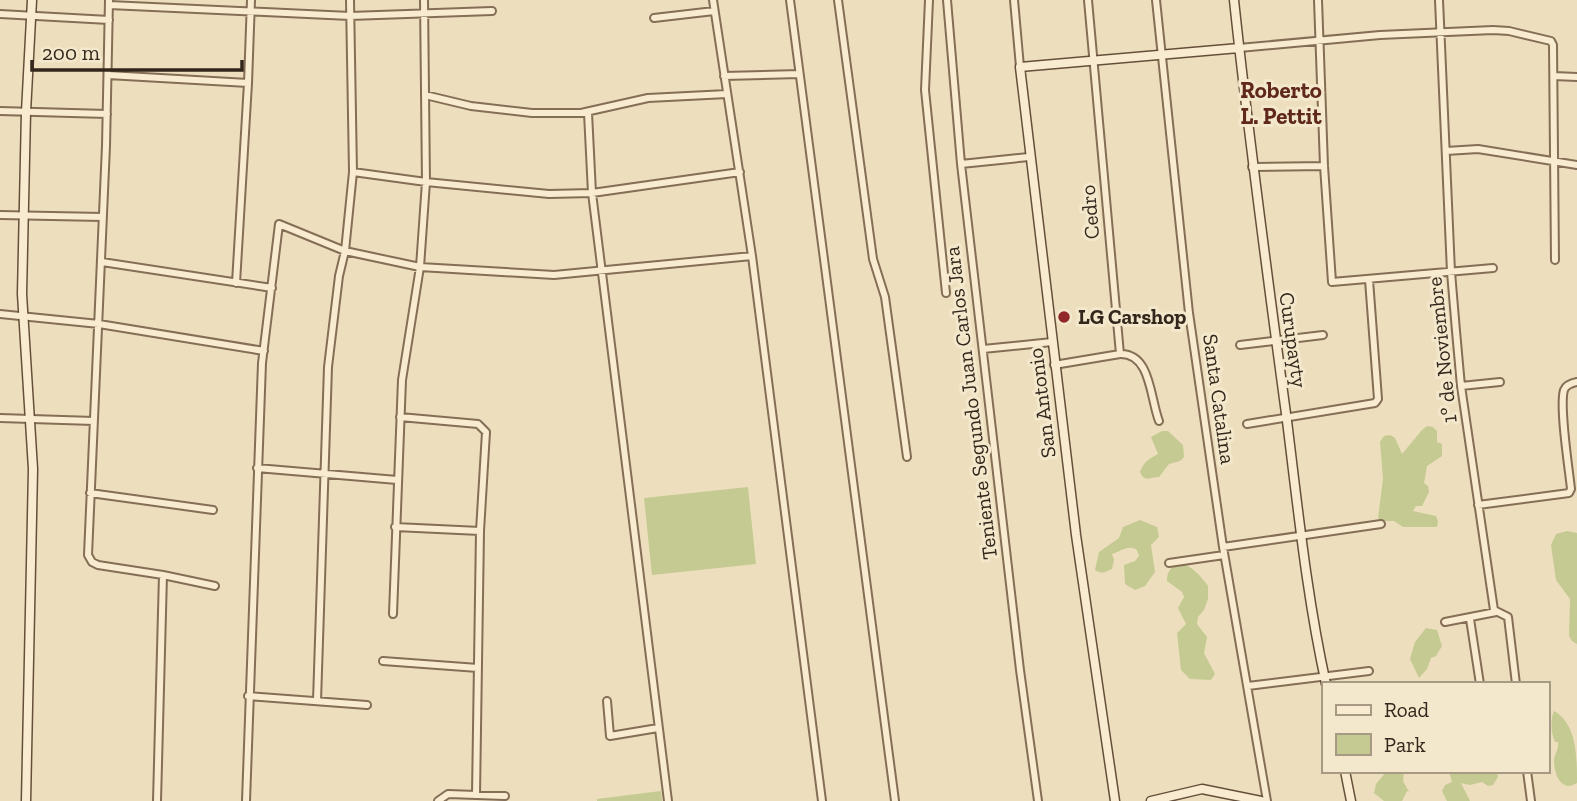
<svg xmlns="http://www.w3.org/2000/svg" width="1577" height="801" viewBox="0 0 1577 801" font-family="'Zilla Slab',serif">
	<rect width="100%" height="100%" fill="#eddebd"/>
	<path fill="#c4ca91" d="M1427,426l6,1 4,4v11l5,2v12l-15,10 -3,17 4,3 1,6 -7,14h-6l-3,5 23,5 2,5 -1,6h-34l-9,-6h-12l-4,-3 5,-39 -3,-37 4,-6 6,-1 5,3 7,16 20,-24z
		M1162,431h6l15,14 1,12 -4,4 -11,3 -10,13c-9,0 -14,6 -19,-5 4,-10 7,-12 18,-18l-7,-17z
		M748,487l8,77 -104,11 -8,-77z
		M1140,520l17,7 2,10 -8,8 4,27 -10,14 -10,4 -10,-6 -1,-19 11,-4 4,-5 -2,-6c-8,-6 -16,1 -25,4l2,6 -2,9c-7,3 -9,6 -17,1l4,-18 20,-14 4,-11z
		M1567,531l10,2v111l-5,-3 -3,-5 1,-37 -14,-19 -5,-35 5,-11z
		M1180,563c11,2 22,14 28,23v13l-4,11 -6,7 -1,7 10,13 -3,16 11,21 -4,6 -21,-1 -9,-9 -4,-37 9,-9 -8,-16 6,-11 -2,-5 -15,-11c0,-10 4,-15 13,-18z
		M1426,628l11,2 5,16 -6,10 -5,2 -4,11 -8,9 -9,-19 5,-17z
		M1554,711c23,13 23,46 23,72 -16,10 -23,-9 -23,-23 1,-8 5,-10 4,-18h-3c-4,-9 -5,-22 -1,-31z
		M1387,771h17l-1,10 6,11 -2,-1 -5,10h-18l-10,-8 2,-9z
		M1449,771h48l1,6 -5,8 -5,1 -6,-4 -12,3 -9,-2 9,18h-23l-5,-10 3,-6 7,-3z
		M661,791l1,10h-65v-2z"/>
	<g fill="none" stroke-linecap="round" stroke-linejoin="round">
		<defs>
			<path id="street" d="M109,0l-3,146 -18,409 4,7 6,3 65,10 -6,226
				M713,0l39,256 70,545
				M790,0l105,801
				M838,0l35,259 12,38 22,160
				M929,0l-4,90 21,203
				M947,0l14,164 59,506 18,131
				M1014,0l6,67
				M1156,0l33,313 34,234 44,254
				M1318,0l6,166 8,116 161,-14
				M1439,0l12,272 5,59 5,55 33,224 14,7 8,67
				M109,5l241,11 142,-5
				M0,14l109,6
				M654,18l60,-7
				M1239,48l141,-13 113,-5 16,1 42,10 2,4 2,215
				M108,75l140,8
				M724,76l75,-2
				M1554,76l23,1
				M425,95l46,11 61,7h49l67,-15 79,-4
				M0,111l107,3
				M588,113l4,80 76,608
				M1446,151l32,-2 99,16
				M961,164l68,-7
				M1252,167l72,-1
				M353,172l73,10 123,12 43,-1 148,-21
				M0,215l103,2
				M102,262l170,26
				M236,283l12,-200 3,-83
				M0,314l99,10 165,27
				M1240,345l83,-10
				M983,349l69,-7
				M1120,354c31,-1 30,44 39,67
				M1054,365l66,-11 -32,-354
				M1461,386l39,-4
				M400,417l78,7 8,8 -6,99 -4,264
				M0,418l94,3
				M1247,424l128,-21 3,-4 -9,-119
				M257,468l140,12
				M90,493l123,17
				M1478,505l91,-12 2,-4c-2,-20 -12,-82 -7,-99 2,-5 8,-7 13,-8
				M395,527l85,4
				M1223,547l158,-23
				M1169,563l55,-8
				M163,575l52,11
				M393,614l9,-234 18,-113 6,-85 -2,-182
				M1470,619l10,65
				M1445,622l51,-10
				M383,661l95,7
				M1248,686l121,-15
				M248,696l119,9
				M317,701l11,-334 11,-91 6,-25 8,-79 -3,-172
				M607,701l3,35 48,-8
				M1527,771l4,30
				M246,801l16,-438 17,-139 66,27 75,16 134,8 198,-19
				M438,801l10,-7 57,2"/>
			<path id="secondary" d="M1234,0c15,141 34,281 53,421 11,88 20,177 39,263
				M1345,771l6,30
				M26,801l7,-332 -11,-175 4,-182 6,-112
				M1115,801l-39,-266 -56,-468 219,-19
				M1151,801l51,-12 59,12"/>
		</defs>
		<use href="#street" stroke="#846e56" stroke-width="10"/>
		<use href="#secondary" stroke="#654f3a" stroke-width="11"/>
		<use href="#street" stroke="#f8ebcf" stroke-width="6"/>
		<use href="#secondary" stroke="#f8ebcf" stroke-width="8"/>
	</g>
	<circle fill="#92272a" stroke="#f4e8cc" stroke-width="2.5" cx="1064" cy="317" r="7"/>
	<g text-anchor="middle" stroke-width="6" stroke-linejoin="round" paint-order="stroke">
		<g font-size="21" fill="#33261b" stroke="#f4e8cc">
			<text transform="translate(1090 212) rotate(-95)" y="7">Cedro</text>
			<text transform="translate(1293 340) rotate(82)" y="7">Curupayty</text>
			<text transform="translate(1442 350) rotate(-96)" y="7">1º de Noviembre</text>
			<text transform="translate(1219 399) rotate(82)" y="7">Santa Catalina</text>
			<text transform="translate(971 403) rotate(-97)" y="7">Teniente Segundo Juan Carlos Jara</text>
			<text transform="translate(1042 403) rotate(-97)" y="7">San Antonio</text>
		</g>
		<g font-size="21" font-weight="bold" fill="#33261b" stroke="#f4e8cc" text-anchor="start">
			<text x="1078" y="324">LG Carshop</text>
		</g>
		<g font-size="23" font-weight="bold" fill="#5f281b" stroke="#f4e8cc">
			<text x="1281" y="98">Roberto<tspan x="1281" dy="26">L. Pettit</tspan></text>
		</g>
	</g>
	<rect x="1322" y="682" width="228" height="91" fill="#f4e8cc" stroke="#a79a85" stroke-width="2"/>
	<rect x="1336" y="705" width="35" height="10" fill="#f8ebcf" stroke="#a79a85" stroke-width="2"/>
	<text x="1384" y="717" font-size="21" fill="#33261b">Road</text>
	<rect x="1336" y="734" width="35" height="21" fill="#c4ca91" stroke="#a79a85" stroke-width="2"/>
	<text x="1384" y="752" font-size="21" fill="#33261b">Park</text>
	<path d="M32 60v10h210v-10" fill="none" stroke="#33261b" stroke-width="3.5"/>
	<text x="42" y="60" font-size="21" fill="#33261b" stroke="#f4e8cc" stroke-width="5" paint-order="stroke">200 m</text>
</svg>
